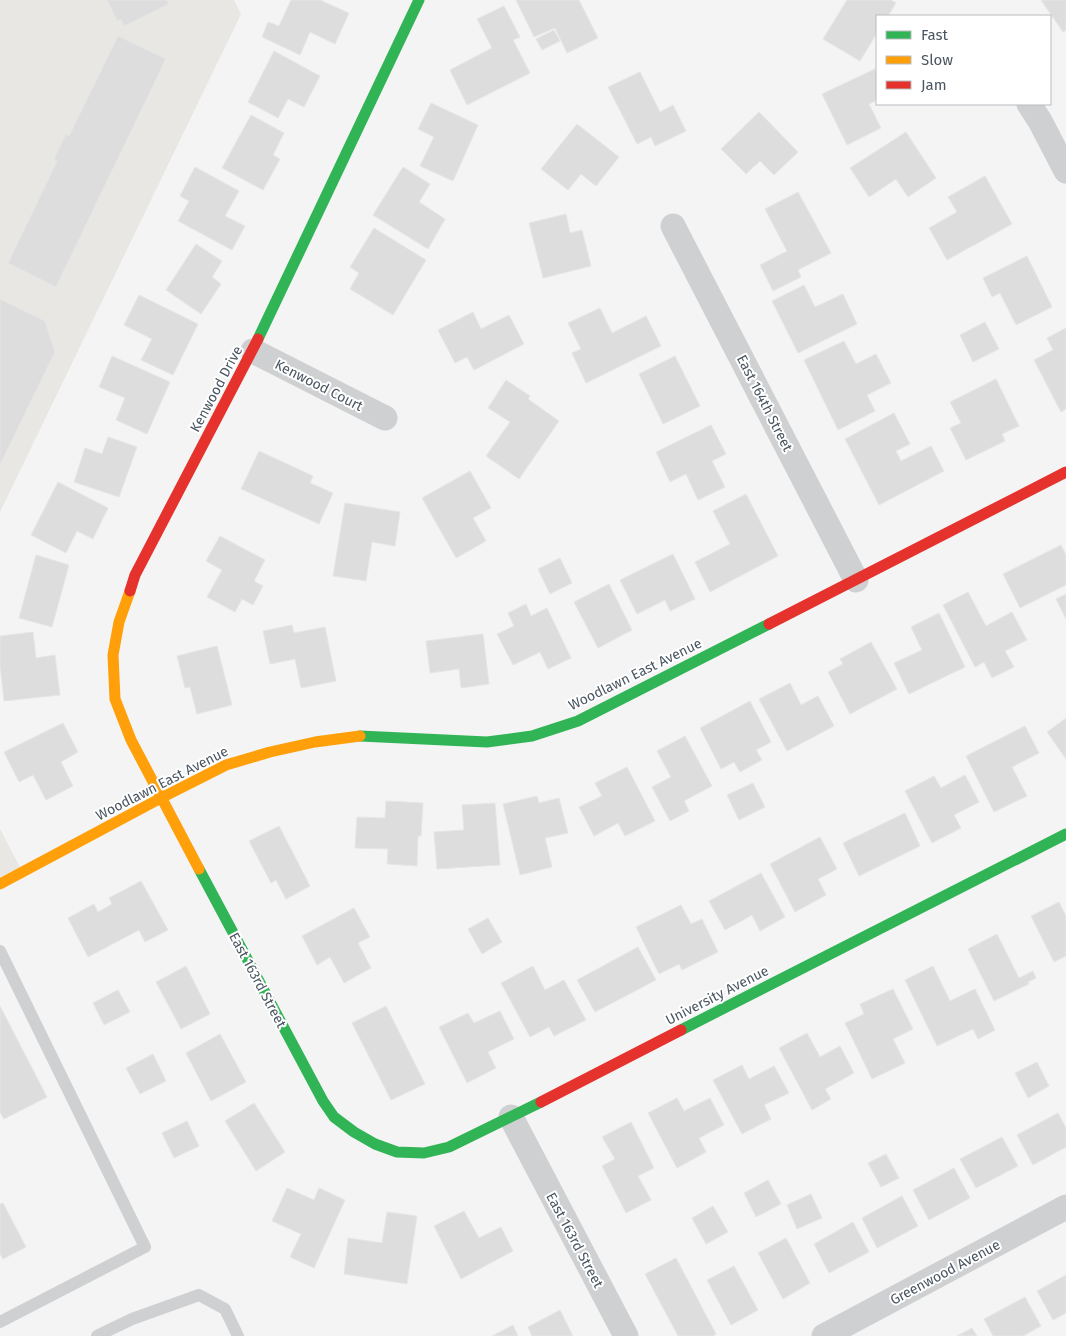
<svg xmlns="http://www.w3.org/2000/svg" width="1066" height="1336" viewBox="0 0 1066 1336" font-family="'Fira Sans',sans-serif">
	<rect width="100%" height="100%" fill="#f4f4f4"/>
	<path fill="#e8e7e3" d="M0,0h234l7,14 -241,498z
		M0,829l20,38 -20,10z"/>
	<path fill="#ddddde" stroke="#e5e6e7" d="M107,0h60l2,4 -45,22 -3,-7 -4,2z
		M291,0h29l29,13 -14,31 -25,-12 -10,23 -38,-18 6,-15 11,4z
		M516,0h63l19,38 -31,15 -12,-25 -21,9z
		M847,0h44l5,3 -8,13h-11v17l-17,28 -37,-22z
		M1041,0h25v30l-3,2z
		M504,6l16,31 -7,3 17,33 -63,32 -17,-35 42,-22 -15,-29z
		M554,30l6,11 -18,9 -6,-11z
		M118,36l48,23 -110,228 -48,-24 49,-102 -3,-2 12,-25 3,2z
		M274,51l46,25 -16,31 -16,-8 -10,19 -30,-16z
		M875,69l2,5v26l-8,4 12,24 -34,17 -25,-51z
		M640,72l20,40 13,-7 13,26 -31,15 -4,-9 -14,7 -29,-57z
		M431,103l47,22 -25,56 -33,-15 14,-29 -16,-8z
		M759,112l39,40 -24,23 -14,-14 -14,13 -25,-25z
		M251,115l33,18 -11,22 7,4 -17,31 -41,-22z
		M577,124l42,33 -23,29 -15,-12 -13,16 -27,-21z
		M906,132l30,46 -28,19 -12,-18 -27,18 -19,-29z
		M195,167l44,24 -14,25 20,10 -13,24 -54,-29 11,-20 -9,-5z
		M403,167l27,17 -11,18 26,17 -17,30 -55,-34z
		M985,176l27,48 -65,36 -18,-32 28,-16 -9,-15z
		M798,192l33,61 -33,17 3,7 -28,14 -13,-26 27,-14 -22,-42z
		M566,214l4,19 12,-3 9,36 -48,12 -14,-55z
		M374,228l52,32 -33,55 -43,-26 9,-16 -9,-6z
		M196,244l26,17 -10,16 9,7 -20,30 -35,-24z
		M1027,256l25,51 -36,18 -16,-32 -8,4 -9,-19z
		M804,285l11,22 28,-13 14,30 -59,29 -26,-52z
		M139,295l59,29 -25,51 -32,-15 11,-21 -28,-14z
		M0,299l45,22 10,31 -55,113z
		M600,308l12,25 34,-17 15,30 -75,37 -14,-30 9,-4 -13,-26z
		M473,312l8,17 28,-14 15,29 -50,26 -7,-13 -12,6 -17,-33z
		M985,322l14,27 -26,13 -13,-27z
		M1066,328v81l-5,3 -27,-52 19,-10 -6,-12z
		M844,341l12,23 20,-10 15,29 -24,12 8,16 -37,19 -34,-70z
		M112,356l58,26 -23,52 -31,-14 9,-22 -26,-11z
		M675,356l25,50 -37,18 -24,-50z
		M996,379l23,47 -17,8 3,7 -39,19 -16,-32 11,-5 -11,-21z
		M506,380l24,16 -2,3 31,22 -40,58 -33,-23 24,-34 -22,-14z
		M894,413l16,31 -14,7 5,10 30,-15 13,25 -65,34 -34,-66z
		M711,425l15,29 -14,7 13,26 -27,13 -12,-26 -16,8 -14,-30z
		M108,437l29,10 -18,50 -45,-15 11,-34 17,6z
		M259,451l54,25 -3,7 23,10 -14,31 -78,-35z
		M470,471l21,37 -18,10 13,23 -30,17 -34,-60z
		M58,482l50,26 -15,31 -16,-8 -11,22 -35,-18z
		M746,494l32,62 -68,36 -15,-30 35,-18 -17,-33z
		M345,503l55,9 -5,34 -23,-4 -6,39 -33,-5z
		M220,536l45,24 -11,21 9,5 -10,19 -11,-6 -7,13 -28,-15 15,-27 -16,-9z
		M1061,545l5,10v30l-46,23 -17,-34z
		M673,554l22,45 -25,12 -5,-11 -28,14 -17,-34z
		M36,555l33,10 -17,62 -33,-9z
		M560,558l12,25 -22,11 -12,-25z
		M609,584l23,46 -34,18 -24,-46z
		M968,592l18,34 26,-14 15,28 -22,11 9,16 -22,11 -8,-16 -9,5 -32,-62z
		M1066,594v25l-10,-20z
		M526,604l5,12 16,-8 24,50 -23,11 -8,-17 -27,13 -16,-31 17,-8 -6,-13z
		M939,613l26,54 -56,27 -15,-31 28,-13 -11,-23z
		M292,625l2,8 31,-6 11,54 -35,7 -6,-29 -25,5 -7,-33z
		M33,632l3,26 19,-3 5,40 -56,6 -4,-35v-30z
		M483,634l6,50 -28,4 -2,-19 -29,4 -4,-32z
		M871,642l26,47 -47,25 -22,-42 15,-8 -3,-5z
		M217,646l15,59 -35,9 -7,-27 -5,1 -8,-32z
		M790,683l11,22 17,-9 16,30 -47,25 -28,-52z
		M750,701l21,41 -15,8 6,10 -22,12 -6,-10 -13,7 -21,-41z
		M1066,718v41l-19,-27z
		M63,723l15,29 -17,10 12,24 -27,14 -13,-25 -14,7 -15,-30z
		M1025,726l14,27 -27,14 15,29 -33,16 -28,-56z
		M685,736l27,50 -28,15 5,10 -19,10 -18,-34 19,-10 -14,-26z
		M627,767l28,54 -30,15 -7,-13 -24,13 -15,-29 23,-11 -7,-13z
		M965,775l14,27 -25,13 7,13 -29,15 -27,-52 29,-15 7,12z
		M753,783l12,24 -26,13 -12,-25z
		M537,796l2,7 20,-5 9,35 -23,5 7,29 -32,8 -17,-71z
		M386,801l37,2 -2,33h-3l-1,30 -30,-2 1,-15 -33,-1 2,-31 28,1z
		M495,803l5,62 -63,4 -3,-37 30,-2 -2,-25z
		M905,813l15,33 -61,30 -16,-33z
		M279,826l31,60 -24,13 -10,-19 -5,3 -22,-42z
		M820,837l17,32 -19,10 8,16 -31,17 -25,-48z
		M761,873l24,44 -25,14 -8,-16 -27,15 -16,-29z
		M141,881l27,49 -23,12 -6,-12 -51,27 -20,-39 26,-14 4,8 14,-8 -3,-6z
		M1059,902l7,14v40l-12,6 -23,-46z
		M681,905l10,19 11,-5 16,33 -36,18 -3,-6 -20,10 -23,-47z
		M354,908l16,29 -12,6 13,25 -27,15 -14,-26 -13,8 -15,-29z
		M488,918l14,24 -20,12 -14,-25z
		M997,934l22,44 14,-7 3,7 -8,4 1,2 -35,17 -26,-52z
		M638,947l18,33 -61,32 -18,-32z
		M186,966l24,48 -29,15 -25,-47z
		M533,966l12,24 19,-10 22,40 -32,16 -5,-9 -19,10 -29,-54z
		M933,966l17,35 25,-12 20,41 -17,9 -5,-10 -36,17 -32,-66z
		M893,989l20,40 -20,10 12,24 -33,16 -27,-56 19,-9 -4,-10z
		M118,990l12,22 -26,13 -11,-22z
		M0,1006l47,91 -43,22 -4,-7z
		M386,1006l39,78 -34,16 -39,-77z
		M500,1011l14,28 -26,13 8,16 -29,15 -28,-56 29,-14 6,10z
		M807,1033l13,24 20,-11 14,27 -29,16 6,10 -19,11 -33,-62z
		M220,1034l26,48 -35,19 -25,-48z
		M153,1054l13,27 -26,13 -14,-26z
		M1037,1062l12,24 -21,12 -13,-25z
		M742,1065l7,14 25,-13 15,27 -25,12 7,14 -29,15 -29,-54z
		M677,1098l7,13 26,-13 14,27 -25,13 7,14 -29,16 -29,-55z
		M254,1103l31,49 -29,19 -31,-50z
		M1058,1113l8,15v19l-33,18 -16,-30z
		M187,1121l12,25 -25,12 -12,-25z
		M631,1122l23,46 -16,8 13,24 -25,13 -24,-47 13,-7 -13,-22z
		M1002,1137l16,29 -42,22 -16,-29z
		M886,1154l13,24 -18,9 -13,-24z
		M954,1168l16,30 -41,22 -16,-30z
		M768,1180l13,24 -25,13 -12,-24z
		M287,1188l27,12 5,-12 26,12 -31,68 -24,-11 11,-23 -29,-13z
		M811,1194l11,24 -25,11 -10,-24z
		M902,1196l16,30 -41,22 -15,-30z
		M3,1203l23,44 -23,12 -3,-5v-50z
		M713,1206l15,26 -22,12 -14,-26z
		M464,1211l15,27 22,-11 12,24 -52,28 -27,-53z
		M387,1212l30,4 -10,68 -63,-10 4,-36 34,5z
		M853,1222l16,30 -40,21 -15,-29z
		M786,1238l24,45 -27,16 -25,-46z
		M676,1258l40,76 -3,2h-35l-33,-62z
		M734,1266l24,44 -27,15 -24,-45z
		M1066,1275v38l-13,7 -16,-29z
		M1025,1297l16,29 -18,10h-30l-9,-17z
		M560,1310l13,26h-41l-4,-9z
		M513,1325l5,11h-26z
		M972,1328l5,8h-20z"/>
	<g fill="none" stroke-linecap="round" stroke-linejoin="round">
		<path stroke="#ced0d2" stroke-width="12" d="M0,951l145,296 -145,75
			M97,1336l35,-17 67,-24 26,14 13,27"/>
		<path stroke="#ced0d2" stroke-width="25" d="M1029,104l11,17 26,50
			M673,226l183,354
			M253,351l132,67
			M511,1117l115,219
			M824,1336l242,-129"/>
		<path stroke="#30b455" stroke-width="11" d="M258,339l161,-339
			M360,736l127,6 45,-6 46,-15 191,-97
			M199,869l124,232 11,16 20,15 21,12 22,8 27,1 25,-6 92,-45
			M681,1030l385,-196"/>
		<path stroke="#ff9f0a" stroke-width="11" d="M130,591l-11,31 -6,33 2,44 16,41 68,129
			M0,884l161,-86 65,-33 44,-13 45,-10 45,-6"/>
		<path stroke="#e5322d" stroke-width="11" d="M130,591l5,-16 123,-236
			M769,624l297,-152
			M541,1102l140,-72"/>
	</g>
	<g text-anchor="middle" stroke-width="4" stroke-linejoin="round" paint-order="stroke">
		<g font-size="14" fill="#4a5661" stroke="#fff">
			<text transform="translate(319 385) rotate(27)" y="5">Kenwood Court</text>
			<text transform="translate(216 389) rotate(-62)" y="5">Kenwood Drive</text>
			<text transform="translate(765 403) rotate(63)" y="5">East 164th Street</text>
			<text transform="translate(635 674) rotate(-26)" y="5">Woodlawn East Avenue</text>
			<text transform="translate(162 783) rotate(-27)" y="5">Woodlawn East Avenue</text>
			<text transform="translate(258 980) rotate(62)" y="5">East 163rd Street</text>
			<text transform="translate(717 995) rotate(-27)" y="5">University Avenue</text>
			<text transform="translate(575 1240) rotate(62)" y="5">East 163rd Street</text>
			<text transform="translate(945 1272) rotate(-28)" y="5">Greenwood Avenue</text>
		</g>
	</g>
	<rect x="876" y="15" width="175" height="90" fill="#ffffff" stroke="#b7bbc0"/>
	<rect x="886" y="31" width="25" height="8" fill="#30b455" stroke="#b7bbc0"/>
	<text x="921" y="40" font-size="15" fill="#4a5661">Fast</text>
	<rect x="886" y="56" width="25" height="8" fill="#ff9f0a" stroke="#b7bbc0"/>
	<text x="921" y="65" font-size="15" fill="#4a5661">Slow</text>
	<rect x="886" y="81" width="25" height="8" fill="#e5322d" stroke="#b7bbc0"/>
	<text x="921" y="90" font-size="15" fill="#4a5661">Jam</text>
</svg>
